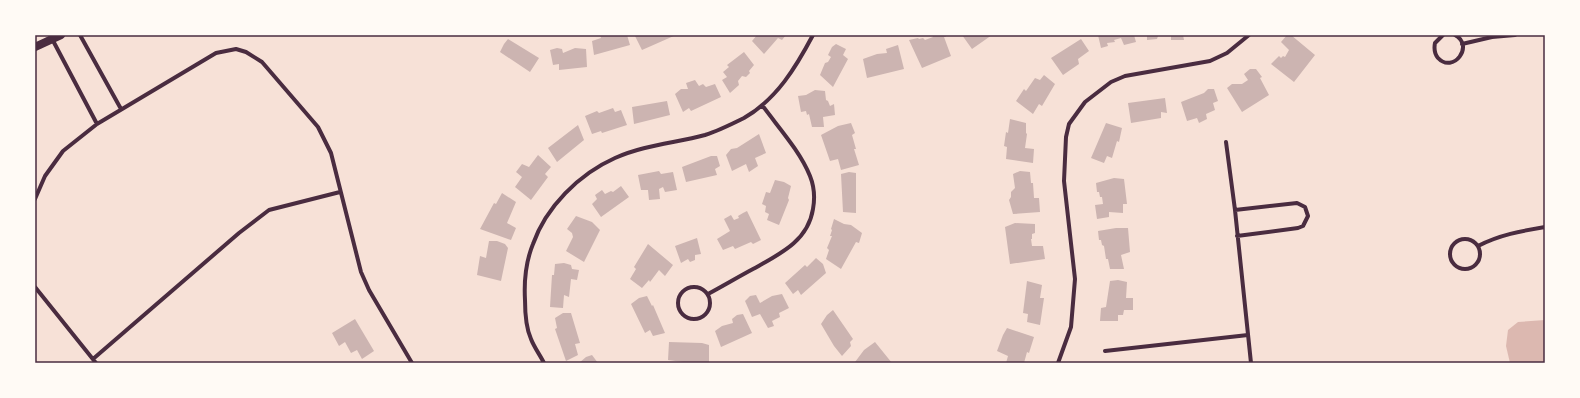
<svg xmlns="http://www.w3.org/2000/svg" width="1580" height="398" viewBox="0 0 1580 398" font-family="'Alegreya Sans',sans-serif">
	<rect width="100%" height="100%" fill="#f7e1d7"/>
	<path fill="#dcb8b0" d="M1545,320v43h-35l-4,-17 2,-16 10,-8z"/>
	<path fill="#ccb4b1" d="M600,35h27l3,10 -36,10 -2,-14 9,-3z
		M636,35h40l-34,15 -7,-14z
		M757,35h29l-4,5 -4,-2 -14,16 -12,-13z
		M932,35h13l1,2h-2l7,19 -29,12 -13,-28 9,-2 1,1 4,-1 2,2 8,-3z
		M962,35h30l-20,14z
		M1098,35h36l2,7 -12,3 -3,-7 -7,2 1,2 -8,1 1,3 -7,2z
		M1147,35h14l-3,1 -1,3 -10,1z
		M1171,35h12l1,5h-13z
		M1287,35h4l24,20 -21,27 -23,-18 8,-8 2,2 2,-2 2,1 4,-7 -8,-8z
		M508,39l31,19 -9,14 -30,-20 4,-8z
		M1081,39l8,12 -11,8 1,5 -16,11 -12,-17z
		M836,44l10,5 -3,6 5,4 -15,28 -13,-12 5,-12 3,-1 3,-5 -3,-2 4,-8z
		M898,45l6,24 -37,9 -4,-19 14,-5 10,-1 -1,-4z
		M557,48l5,1 1,4 12,-5 11,1 1,18 -28,3v-6l-6,1 -3,-15z
		M744,52l10,13 -5,6 1,2 -4,4 -4,-1 -4,5 1,4 -9,8 -8,-13 5,-3 -4,-5 6,-5 -2,-2z
		M1250,69h6l6,8 -2,1 9,17 -27,17 -15,-24 5,-4h10l6,-4 -4,-6z
		M1044,75l11,9 -13,22 -3,-2 -6,10 -17,-13 8,-12 2,2 9,-13 5,2z
		M695,80l4,6 4,-2 3,3 9,-3 6,13 -30,14 -2,-3 -6,4 -8,-18 6,-5h7l-2,-6z
		M1208,89h6l4,12 -5,2 2,7 -9,4 1,5 -8,4 -2,-5 -10,3 -6,-19 23,-9z
		M815,90l10,1 1,9 2,1 2,5 4,-2 1,11 -12,2 1,10h-12l-3,-13 -2,1 -1,-4 -5,1 -3,-16 8,-1z
		M1165,98l2,15 -6,-1v6l-30,5 -3,-20z
		M667,101l3,14 -36,9 -2,-17z
		M613,108l2,4 6,-2 6,15 -25,8 -1,-2 -9,3 -7,-18 12,-5 2,2z
		M1010,119l16,4v10l1,1 -2,14 9,1 -1,14 -27,-4 1,-12 -3,-1 2,-14 2,1z
		M851,123l4,10 -3,2 4,14h-2l5,16 -18,5 -3,-11 -8,2 -9,-26 17,-9z
		M1106,123l16,5 -3,14 -2,-1 -5,17 -5,-2 -3,7 -13,-5z
		M578,125l6,15 -27,22 -9,-14z
		M759,134l7,19 -11,5 3,8 -9,6 -3,-8 -14,7 -6,-16 5,-6 6,-1z
		M538,155l13,12 -6,7 3,3 -17,23 -16,-13 7,-10 -6,-5 6,-8 7,3z
		M711,156h6l3,10 -5,3 2,6 -31,7 -4,-15z
		M659,171l2,3 12,-2 4,18 -12,2 -2,-5 -4,2 1,10 -11,1 -1,-10h-7l-3,-15z
		M1020,171l10,1 1,11h2l1,15h5l1,14 -27,2 -4,-14 2,-3v-5l4,-4 -2,-14z
		M849,172l7,1v40l-13,-1 -2,-38z
		M1114,178l10,1 3,25h-4v9l-14,-1v5l-12,2 -2,-14 8,-1 -1,-7h-2l-1,-5h-2l-1,-9z
		M775,180l9,2 7,4 -3,12 1,2 -10,25 -12,-5 2,-6 -4,-2 1,-6 -4,-2 4,-12 4,1z
		M621,186l8,11 -28,20 -9,-13 5,-5 -2,-4 7,-5 3,4 6,-3 2,1z
		M502,193l14,9 -9,21 9,5 -5,12 -31,-11 14,-26 2,1z
		M747,211l14,29 -8,4 -2,-2 -16,7 -2,-3 -10,4 -6,-11 13,-8 -6,-12 7,-4 3,5 5,-2 -1,-2 5,-3z
		M576,216l16,6 8,8 -16,32 -18,-11 7,-14 -1,-4 -5,-4z
		M834,219l10,5 7,1 11,8 -3,10 -3,-1 -15,27 -15,-10 3,-9 -2,-2 5,-12h-2l2,-6 -1,-1z
		M1015,223l20,1v9l-3,1v5h-1l1,7h11l2,13 -35,5 -5,-37z
		M1116,228h12l2,24 -9,3 3,14h-14l-2,-10h-2l-2,-13 -2,-1 -1,-5h-2l-1,-9z
		M697,238l4,16 -6,1v5l-5,2 -2,-3 -7,4 -6,-17z
		M489,241h8l8,3 3,4 -7,33 -24,-6 3,-19 6,2z
		M648,244l25,21 -8,11 -6,-6 -9,12 -1,-2 -7,8 -12,-9 6,-10 -2,-2z
		M816,258l7,6 3,9 -25,22 -3,-5 -5,4 -8,-11 20,-18 2,2z
		M564,263l7,2 1,4 7,1 -2,10 -6,-1 -2,18 -5,-2 -1,13 -13,-1 2,-32h2l1,-11z
		M1118,280l9,2 -1,16h7v12h-9l-1,5h-5v6h-18l1,-13 5,-1 4,-26z
		M1027,281l15,4 -2,13h4l-4,27 -13,-3 1,-8 -5,-1z
		M782,294l7,14 -10,5 1,4 -8,4 2,5 -6,2 -8,-14 -8,3 -7,-16 5,-5 6,-1 4,8 12,-7z
		M647,296l5,10 1,-1 12,28 -12,3 -3,-6 -5,3 -14,-29 8,-6z
		M833,310l20,29 -3,3 1,4 -9,10 -8,-10 -13,-22 6,-9z
		M563,313h8l9,30 -5,1 3,11 -12,6 -11,-32 2,-1 -2,-10z
		M743,314l9,19 -31,14 -6,-16 7,-5 11,-3 -1,-4 5,-4z
		M355,319l19,32 -12,8 -5,-9 -6,3 -6,-11 -6,4 -7,-13z
		M1007,328l27,9 -5,16 -2,-1 -3,11h-18l2,-7 -11,-5 6,-16z
		M669,342l33,1 7,2v18h-19l-22,-3z
		M875,342l17,21h-36l-1,-1 9,-12z
		M592,355l6,8h-19l7,-6z"/>
	<g fill="none" stroke-linecap="round" stroke-linejoin="round">
		<path stroke="#4a2c40" stroke-width="4" d="M50,35l47,89
			M80,35l41,74
			M1443,35l-8,8c-1,5 -1,10 3,15 15,16 37,-12 17,-23
			M1462,44l30,-7 23,-2
			M1226,142l9,68 16,153
			M35,199l10,-23 18,-25 34,-27 119,-71 20,-4 10,3 16,10 56,65 13,26 30,119 8,18 43,73
			M1235,210l62,-7 8,4 3,9 -5,10 -5,2 -61,8
			M1450 254a15 15 0 1 1 30 0a15 15 0 1 1-30 0Z
			M1478,246c21,-11 43,-15 67,-19
			M678 303a16 16 0 1 1 32 0a16 16 0 1 1-32 0Z
			M35,287l61,76
			M708,294c15,-8 30,-17 45,-25 27,-15 55,-28 60,-60 2,-11 1,-23 -3,-33 -10,-25 -32,-49 -48,-71
			M1105,351l143,-16
			M93,359l146,-126 30,-23 71,-18
			M544,363c-4,-8 -10,-16 -13,-24 -5,-11 -6,-26 -6,-39 -1,-18 1,-39 8,-56 13,-37 46,-70 82,-86 29,-13 60,-15 90,-23 13,-4 27,-11 39,-17 33,-19 52,-51 69,-83
			M1058,363l13,-36 4,-48 -11,-98 2,-44 3,-13 16,-22 26,-20 14,-6 85,-15 17,-8 22,-18"/>
		<path stroke="#4a2c40" stroke-width="8" d="M35,47l26,-12"/>
	</g>
	<rect width="1580" height="398" fill="none" stroke="#fffaf5" stroke-width="72"/>
	<rect x="36" y="36" width="1508" height="326" fill="none" stroke="#4a2c40" stroke-width="1.5"/>
</svg>
